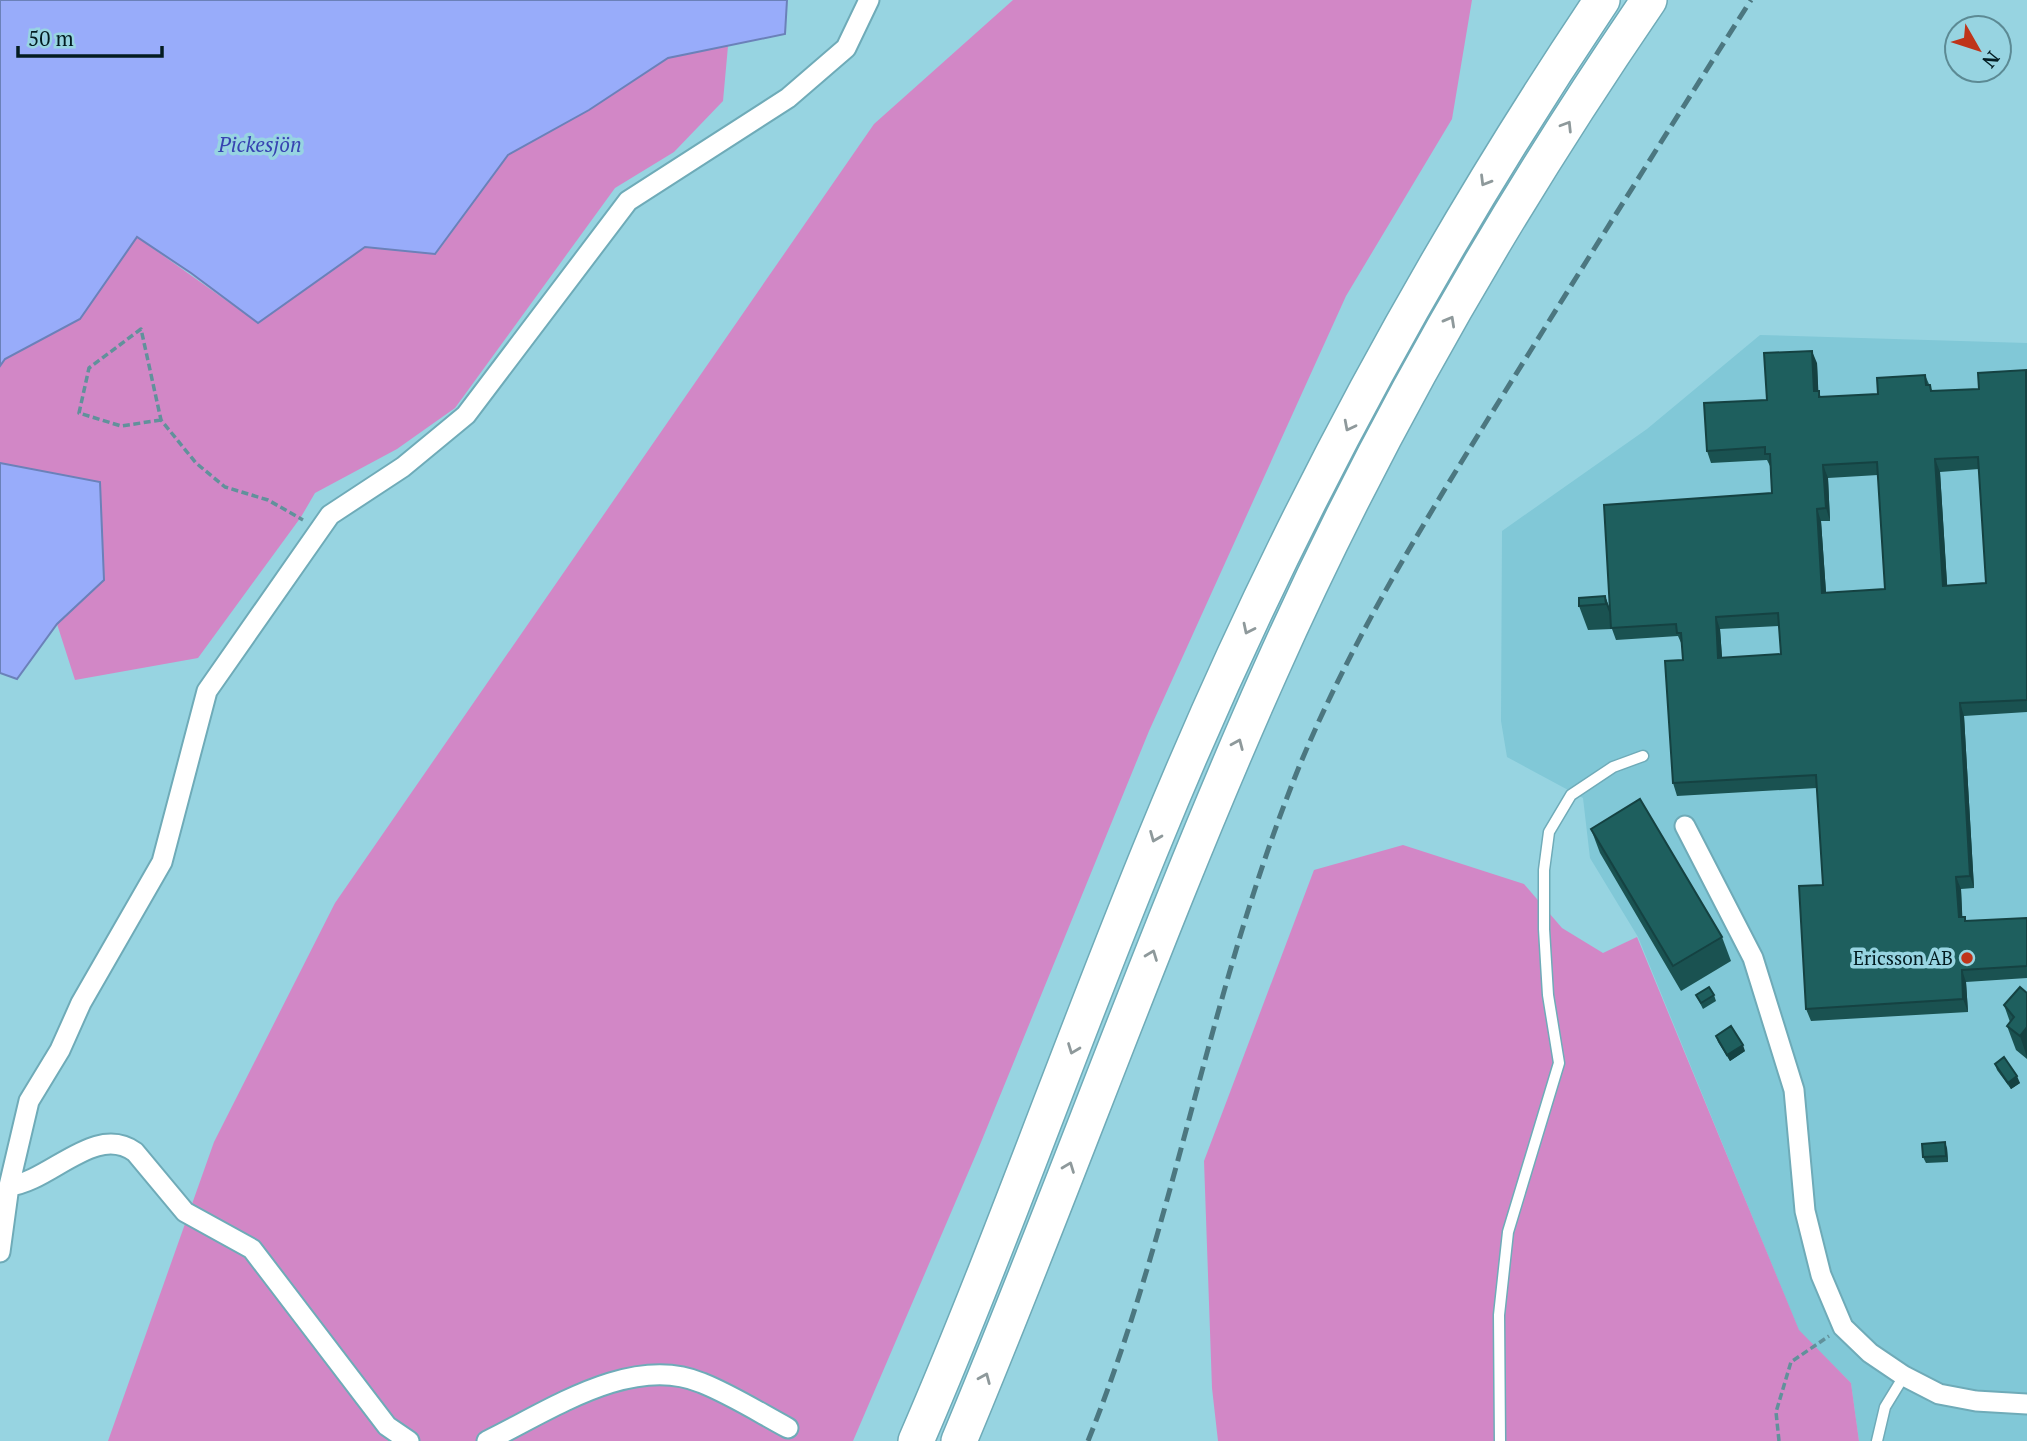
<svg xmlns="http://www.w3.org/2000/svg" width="2027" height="1441" viewBox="0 0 2027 1441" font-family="'PT Serif',serif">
	<rect width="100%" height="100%" fill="#97d4e1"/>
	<path fill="#81c8d7" d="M1760,335l267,8v1098h-168l-8,-58 -52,-52 -161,-394 -48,-79 -7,-60 -76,-41 -6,-36 1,-190 145,-102z"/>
	<path fill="#d287c6" d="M1013,0h459l-20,119 -106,177 -197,435 -172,421 -124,289h-745l106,-299 121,-239 539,-779z
		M728,46l-5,55 -49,51 -59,36 -160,220 -58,41 -82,44 -14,24 -103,141 -123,22 -18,-56 47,-44 -104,-117v-97l5,-7 75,-40 57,-82 121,86 107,-76 71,7 72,-99 81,-45 79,-52z
		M1403,845l121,39 38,44 41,25 34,-16 162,393 52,53 8,58h-641l-6,-53 -8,-227 110,-291z"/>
	<path fill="#98acfa" stroke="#6b81b9" stroke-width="2" d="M0,0h787l-2,34 -117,24 -79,52 -81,45 -73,99 -70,-7 -107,76 -67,-50 -54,-36 -57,82 -75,40 -5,7z
		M0,463l100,19 4,98 -47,44 -40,55 -17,-6z"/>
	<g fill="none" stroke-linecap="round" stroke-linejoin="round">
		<defs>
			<path id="lane" d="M1500,1441l-1,-126 9,-83 51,-169 -11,-68 -4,-66v-59l5,-38 22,-37 42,-28 30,-11
				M1877,1441l8,-34 19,-31"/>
			<path id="street" d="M1685,826l68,132 41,132 11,121 16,64 22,52 27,26 34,23 35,18 37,7 51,3
				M9,1186c41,-4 86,-63 126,-34l50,60 67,37 135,177 22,15
				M0,1252l9,-66 20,-85 31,-51 21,-47 81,-141 45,-171 123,-176 73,-48 63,-52 162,-214 160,-103 58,-50 23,-48
				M487,1441c62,-30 145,-88 215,-58 30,12 58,30 86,45"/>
			<path id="highway" d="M916,1441c86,-199 157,-404 240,-605 120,-293 270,-574 446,-836
				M959,1441c107,-255 198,-516 311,-769 104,-234 234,-460 379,-672"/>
		</defs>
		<use href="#lane" stroke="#6fabb8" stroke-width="13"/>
		<use href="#street" stroke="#6fabb8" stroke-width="23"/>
		<use href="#highway" stroke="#6fabb8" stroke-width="38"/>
		<path stroke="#61919b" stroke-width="3.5" stroke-dasharray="7 3.5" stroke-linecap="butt" d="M161,420l-40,6 -42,-13 10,-45 52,-39 20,91 35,43 29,24 43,13 35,20
			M1779,1441l-3,-29 15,-50 38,-26"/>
		<use href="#lane" stroke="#fff" stroke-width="10"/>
		<use href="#street" stroke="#fff" stroke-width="19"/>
		<use href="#highway" stroke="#fff" stroke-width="35"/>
		<path stroke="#4c7780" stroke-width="5" stroke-dasharray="14 7" stroke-linecap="butt" d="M1088,1441c88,-219 122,-455 211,-674 57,-138 138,-266 217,-393 78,-125 156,-250 235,-374"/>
	</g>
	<path fill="#1a5251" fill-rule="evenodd" d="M1817,363l1,28 3,6 57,-3 47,-19 7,16 47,-2 47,-19 1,2v340l-63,4 10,172 -13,1 1,28 4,4 61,-3v60l-61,4 2,30 -157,9 -5,-12 17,-124 -6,-97 -140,8 -4,-13 10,-123 -1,-15 -4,-9 -62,4 -4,-11 -24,1 -9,-24 26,-10 5,13 162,-116 -2,-27 -3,-6 -56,3 -4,-12 60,-51zM1979,469l7,114 -39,2 -7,-113zM1878,475l7,114 -59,4 -5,-72h9l-2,-43zM1779,626l2,28 -59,4 -2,-29z
		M1591,829l131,108 9,24 -50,30 -81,-138z
		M2027,993v66l-11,-9 -9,-24 3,-4 -6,-17z
		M1696,995h18l2,6 -13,8z
		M1716,1036l29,15 -15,10 -12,-19z
		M1995,1064l25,19 -9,6 -14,-19z
		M1947,1148l1,14 -22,1 -3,-6z"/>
	<path fill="#154242" d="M1812,351l5,12 2,41 -5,-13z
		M1935,459l5,13 8,126 -5,-12z
		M1823,465l5,13 2,43 -4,-13z
		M1817,509l4,12 6,85 -5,-13z
		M1605,596l9,24 1,8 -9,-24z
		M1716,617l4,12 3,41 -5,-12z
		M1960,703l4,13 10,172 -4,-12z
		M1956,877l5,12 2,41 -4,-13z
		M1962,970l4,12 2,30 -5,-13z
		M2027,1027v30l-7,-21z
		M1743,1045l2,6 -15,10 -3,-6z
		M2017,1076l3,7 -9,6 -3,-6z
		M1945,1142l2,6 1,14 -2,-6z"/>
	<path fill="#1e5f5e" stroke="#154242" stroke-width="2" fill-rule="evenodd" d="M1812,351l2,40h5v6l59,-3 -1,-16 48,-3 1,10h4l1,6 48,-2 -1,-16 48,-3 1,330 -67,3 10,173 -14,1 3,40h6v4l62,-3v48l-65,4 1,29 -157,10 -7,-123 24,-1 -7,-110 -143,8 -8,-122 18,-1 -2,-27h-4l-1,-9 -65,4 -7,-123 168,-12 -2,-39h-5v-7l-58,4 -3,-48 63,-3 -3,-47zM1978,457l8,126 -43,3 -8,-127zM1877,462l8,127 -63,4 -5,-84 9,-1 -3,-43zM1778,613l3,41 -63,4 -2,-41z
		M1605,596l1,8 -27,2v-8z
		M1640,799l82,138 -49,29 -82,-137z
		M1709,987l5,8 -13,8 -5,-8z
		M2020,987l7,6v34l-7,9 -13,-10 7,-9 -10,-12z
		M1731,1026l12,19 -16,10 -11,-19z
		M2004,1057l13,19 -9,7 -13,-19z
		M1945,1142l1,14 -23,1 -1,-13z"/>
	<defs><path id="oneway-chevron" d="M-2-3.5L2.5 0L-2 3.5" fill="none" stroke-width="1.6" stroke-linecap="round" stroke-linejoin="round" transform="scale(1.75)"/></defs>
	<g stroke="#8e999b">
		<use href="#oneway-chevron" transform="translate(1567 126) rotate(-58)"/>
		<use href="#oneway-chevron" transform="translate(1485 181) rotate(121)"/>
		<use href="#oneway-chevron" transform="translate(1450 321) rotate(-61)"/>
		<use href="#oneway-chevron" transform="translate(1349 426) rotate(117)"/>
		<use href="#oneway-chevron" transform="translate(1248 629) rotate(116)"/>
		<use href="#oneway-chevron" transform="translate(1238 744) rotate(-67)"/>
		<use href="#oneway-chevron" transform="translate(1155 837) rotate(112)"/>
		<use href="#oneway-chevron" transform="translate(1152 955) rotate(-69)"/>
		<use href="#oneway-chevron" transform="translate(1073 1049) rotate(111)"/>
		<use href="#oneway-chevron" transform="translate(1069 1167) rotate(-69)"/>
		<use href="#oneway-chevron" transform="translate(985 1378) rotate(-67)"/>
	</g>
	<circle fill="#bf341a" stroke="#97d4e1" stroke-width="2.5" cx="1967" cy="958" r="7"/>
	<g text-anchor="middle" stroke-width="7" stroke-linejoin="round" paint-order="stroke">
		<g font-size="19" fill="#031c21" stroke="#97d4e1" text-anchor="end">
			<text x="1953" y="965">Ericsson AB</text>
		</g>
		<g font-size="21" font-style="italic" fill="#3743b1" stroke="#97d4e1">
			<text x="260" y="152">Pickesjön</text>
		</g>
	</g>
	<g transform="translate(1978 49) rotate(129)"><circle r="33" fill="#97d4e1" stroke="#5c8a94" stroke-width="2"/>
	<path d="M0-5L12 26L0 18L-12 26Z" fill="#bf341a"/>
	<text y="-10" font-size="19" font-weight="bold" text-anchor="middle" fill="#031c21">N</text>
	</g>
	<path d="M18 46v10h144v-10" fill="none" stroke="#031c21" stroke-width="3.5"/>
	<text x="28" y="46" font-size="21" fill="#031c21" stroke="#97d4e1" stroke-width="5" paint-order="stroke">50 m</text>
</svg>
